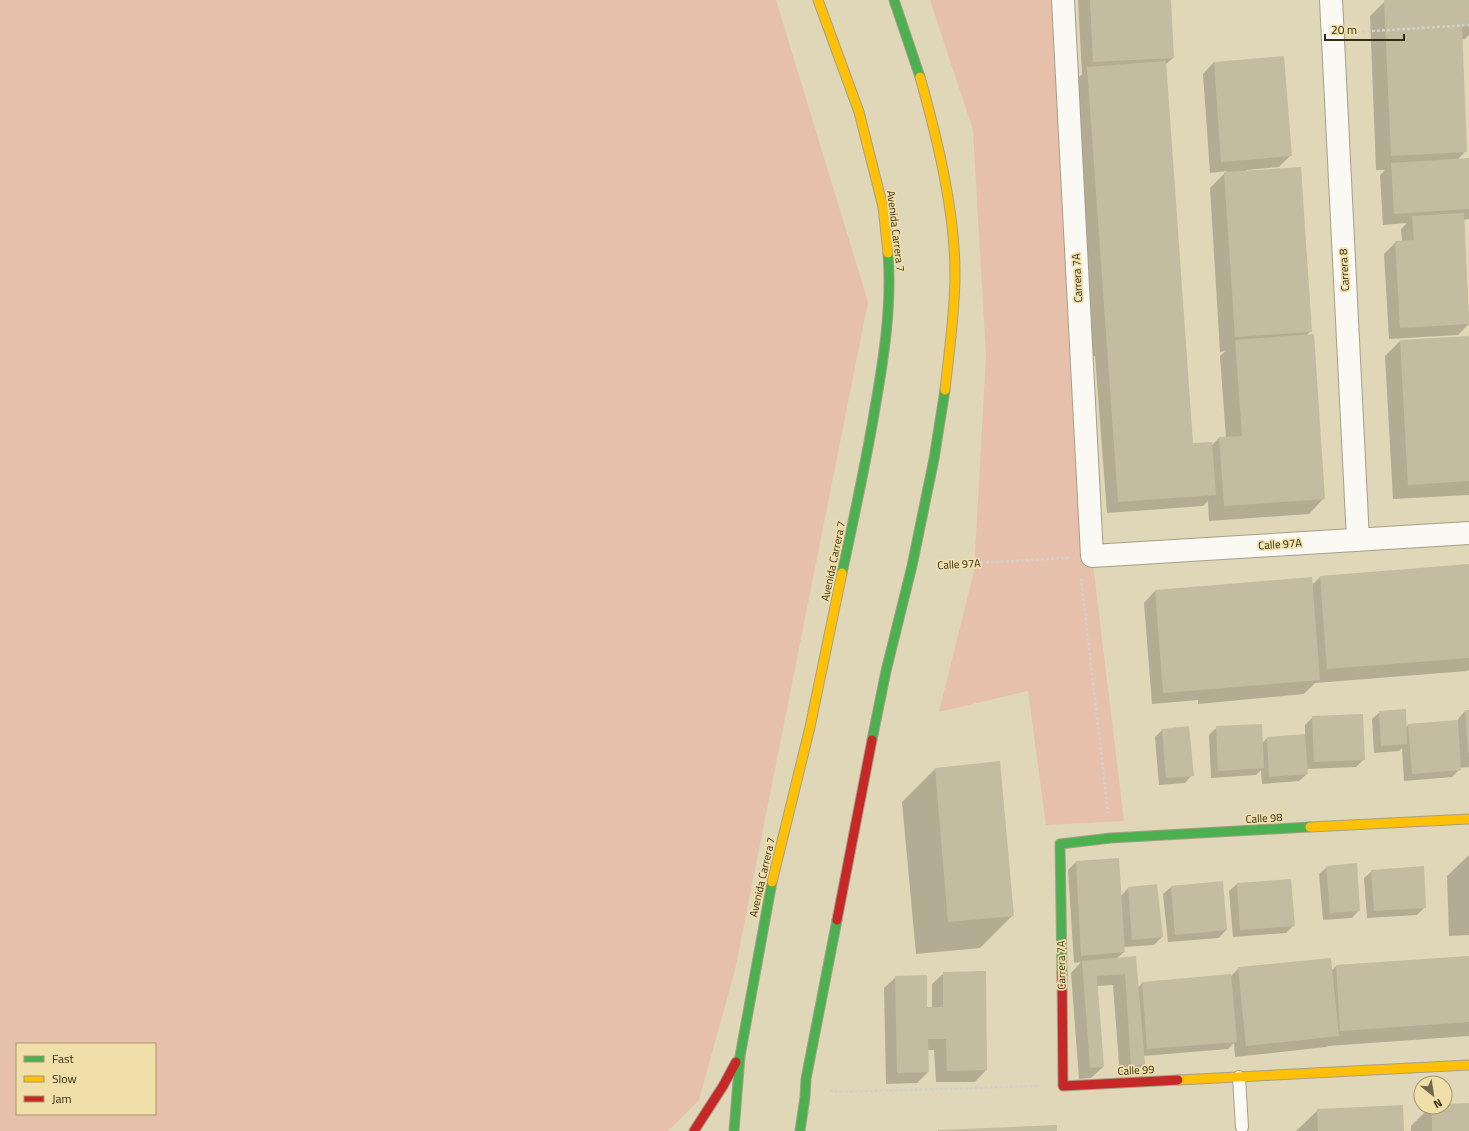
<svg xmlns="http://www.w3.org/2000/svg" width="1469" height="1131" viewBox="0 0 1469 1131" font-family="'Titillium Web',sans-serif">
	<rect width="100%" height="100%" fill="#e0d7b8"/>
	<path fill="#e6c0ab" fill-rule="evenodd" d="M0,0h776l92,302 -133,668 -36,130 -31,31h-668zM17,1044h138v70h-138z
		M930,0h133l29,556 32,265 -78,4 -18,-134 -89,21 35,-141 12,-214 -13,-227z"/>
	<path fill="#0003" d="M1078,0h92l3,58 -8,7 27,379 19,2 8,-8h7l-6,-82 5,-5 -5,1 -10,-164 17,-17 -17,2 -7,-99 11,-12 77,93 -12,12 -33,3 65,161 -5,5 18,162 -15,16 -100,7 -1,-20 -5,5 -96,7 -12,-157h-4l-15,-276 6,-6z
		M1411,0h58v35l-4,4 -4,1 5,111 -9,9 12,-1v60l-5,1 5,104 -11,11 -69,4 -5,-85 12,-12h6l-1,-13 6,-6 -24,2 -3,-50 5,-5h-9l-6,-154 15,-15z
		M1469,337v158l-76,4 -8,-143 15,-15z
		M1469,565v105l-2,1 -152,12 -11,11 -106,10v-4l-46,4 -8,-101 11,-12 156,-13v8l9,-9z
		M1465,711h4v56l-9,1v1l-8,8 -48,4 -2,-33 -3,3 -25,2 -2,-34 8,-7 25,16 3,-3 50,-4v-2z
		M1313,717l51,42 -8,8 -50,2 1,5 -8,7 -37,3 -1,-14 -5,5 -45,3 -2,-43 8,-8 45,16 5,-5 38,-3v-10z
		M1162,730l30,45 -7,8 -26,2 -4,-48z
		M999,762l13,154 -32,32 -64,6 -14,-152 33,-33z
		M1469,855v80l-20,1 -2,-60z
		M1076,862l45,34 7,-8 34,49 -8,8 -30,2v5l-7,6 21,30 4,-5 88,-6 9,-9 92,3 5,-5 133,-9v79l-141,10 -2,1 -91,10 -1,-14 -6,6 -85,7 1,8 -12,12 -12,1 -7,-92 -16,1 6,81 -12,11 -12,1 -8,-106 10,-11 -7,1 -6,-93z
		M1327,867l32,43 -7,8 -29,2 -4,-46z
		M1372,871l53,36 -8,8 -50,3 -3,-40z
		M1290,880l4,45 -8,8 -53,4 -4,-46 8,-7z
		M1171,887l55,43 -7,8 -51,4 -5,-48z
		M985,972l1,98 -11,12h-39l-2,-32h-7l1,22 -11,11 -31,1 -2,-96 12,-11 30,31h6v-24l12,-11z
		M1469,1104v27h-58v-5l19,-19h15v-2z
		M1318,1110l85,21h-107z"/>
	<path fill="#c4bca1" d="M1090,0h81l3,58 -81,4z
		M1384,0h85v25h-7l5,127 -76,4z
		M1284,56l8,100 -71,6 -7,-100z
		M1166,61l27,382 19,-1 4,53 -98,7 -31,-435z
		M1469,158v51l-75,5 -3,-51z
		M1301,167l11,165 -77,5 -11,-165z
		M1464,213l5,111 -69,4 -5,-87 19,-1 -2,-24z
		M1314,334l11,165 -101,7 -5,-69 23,-1 -7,-96z
		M1469,336v145l-61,4 -8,-145z
		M1469,564v94l-142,11 -7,-93z
		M1312,577l8,103 -157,13 -8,-103z
		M1406,709l1,35 -26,2 -2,-35z
		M1465,710h4v43h-1z
		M1363,714l2,46 -51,2 -2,-46z
		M1458,720l3,50 -49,4 -4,-50z
		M1262,724l2,44 -46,3 -2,-45z
		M1189,726l5,50 -28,2 -4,-49z
		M1305,734l3,40 -39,3 -2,-40z
		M1000,761l14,155 -66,6 -13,-154z
		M1119,858l6,94 -44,4 -5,-95z
		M1357,863l3,48 -30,2 -4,-47z
		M1424,866l2,42 -52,3 -3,-41z
		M1291,879l4,47 -55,4 -3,-47z
		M1223,881l4,49 -52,5 -4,-49z
		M1157,884l6,53 -31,3 -4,-53z
		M1136,956l9,108 -14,2 -6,-92 -28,2 7,91 -14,1 -8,-107z
		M1469,956v66l-129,9 -4,-66z
		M1331,958l8,78 -93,10 -8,-79z
		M986,971l1,99 -40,1 -1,-32h-18l1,33 -32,1 -2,-97 32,-1v32h16v-35z
		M1231,974l6,68 -90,7 -5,-67z
		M1469,1103v28h-37v-24h13v-3z
		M1403,1105l1,26h-86l-1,-22z
		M1057,1125v6h-119v-1z"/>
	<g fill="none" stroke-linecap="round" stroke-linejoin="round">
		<defs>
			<path id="lane" d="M1239,1077l3,50"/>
			<path id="street" d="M1063,0l29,556 377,-23
				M1331,0l27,540"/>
			<path id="fast" d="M894,0l26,77
				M842,573c12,-55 24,-110 33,-165 9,-51 17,-103 13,-155
				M872,740l14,-69 26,-105 22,-107 11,-69
				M1062,973l-2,-129 51,-6 199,-11
				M734,1131l6,-75 32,-174
				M800,1131l5,-34 1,-18 31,-159"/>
			<path id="slow" d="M818,0l41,112 24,95 5,46
				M920,77c17,61 35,133 35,197 0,39 -6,78 -10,116
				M1310,827l159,-8
				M772,882l38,-155 32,-154
				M1178,1080l291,-15"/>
			<path id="jam" d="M837,920l35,-180
				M1062,973l1,113 115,-6
				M694,1131l29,-45 13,-24"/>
		</defs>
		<use href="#lane" stroke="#a69f87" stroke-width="14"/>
		<use href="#street" stroke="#a69f87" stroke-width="24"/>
		<use href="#fast" stroke="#a69f87" stroke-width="11"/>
		<use href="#slow" stroke="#a69f87" stroke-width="11"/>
		<use href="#jam" stroke="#a69f87" stroke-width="11"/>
		<path stroke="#d2d0c7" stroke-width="2.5" stroke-dasharray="3 2" stroke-linecap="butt" d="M1357,32l112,-7
			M936,565l133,-7
			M1081,578l27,235
			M830,1090l6,2 203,-6"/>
		<use href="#lane" stroke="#faf9f4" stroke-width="12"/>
		<use href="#street" stroke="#faf9f4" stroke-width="22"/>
		<use href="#fast" stroke="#4caf50" stroke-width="9"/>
		<use href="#slow" stroke="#ffc107" stroke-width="9"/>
		<use href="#jam" stroke="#c62828" stroke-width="9"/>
	</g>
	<g text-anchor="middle" stroke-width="3.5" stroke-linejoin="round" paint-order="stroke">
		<g font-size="11" fill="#332c17" stroke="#f0dfa8">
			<text transform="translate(896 231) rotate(83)" y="4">Avenida Carrera 7</text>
			<text transform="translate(1344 270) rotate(-93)" y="4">Carrera 8</text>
			<text transform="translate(1077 278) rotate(-93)" y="4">Carrera 7A</text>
			<text transform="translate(1280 544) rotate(-4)" y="4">Calle 97A</text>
			<text transform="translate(833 561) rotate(-78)" y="4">Avenida Carrera 7</text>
			<text transform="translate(959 564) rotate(-3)" y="4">Calle 97A</text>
			<text transform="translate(1264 818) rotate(-3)" y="4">Calle 98</text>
			<text transform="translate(762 877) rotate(-77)" y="4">Avenida Carrera 7</text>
			<text transform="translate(1061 965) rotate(-91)" y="4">Carrera 7A</text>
			<text transform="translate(1136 1070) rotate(-3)" y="4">Calle 99</text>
		</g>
	</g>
	<rect x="16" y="1043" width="140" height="72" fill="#f0dfa8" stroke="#a4976e"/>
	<rect x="24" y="1056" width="20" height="6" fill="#4caf50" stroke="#a4976e"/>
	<text x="52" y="1063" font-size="12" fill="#332c17">Fast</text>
	<rect x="24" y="1076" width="20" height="6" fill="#ffc107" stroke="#a4976e"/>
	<text x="52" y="1083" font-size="12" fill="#332c17">Slow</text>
	<rect x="24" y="1096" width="20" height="6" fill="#c62828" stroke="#a4976e"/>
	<text x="52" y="1103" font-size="12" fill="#332c17">Jam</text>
	<g transform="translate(1433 1095) rotate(150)"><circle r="19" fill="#f0dfa8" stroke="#a4976e"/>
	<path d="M0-3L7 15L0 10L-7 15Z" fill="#70684f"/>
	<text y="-6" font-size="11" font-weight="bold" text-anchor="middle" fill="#332c17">N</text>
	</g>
	<path d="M1325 34v6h79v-6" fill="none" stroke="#332c17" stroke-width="2"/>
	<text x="1331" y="34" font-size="12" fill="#332c17" stroke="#f0dfa8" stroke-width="3" paint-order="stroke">20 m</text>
</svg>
